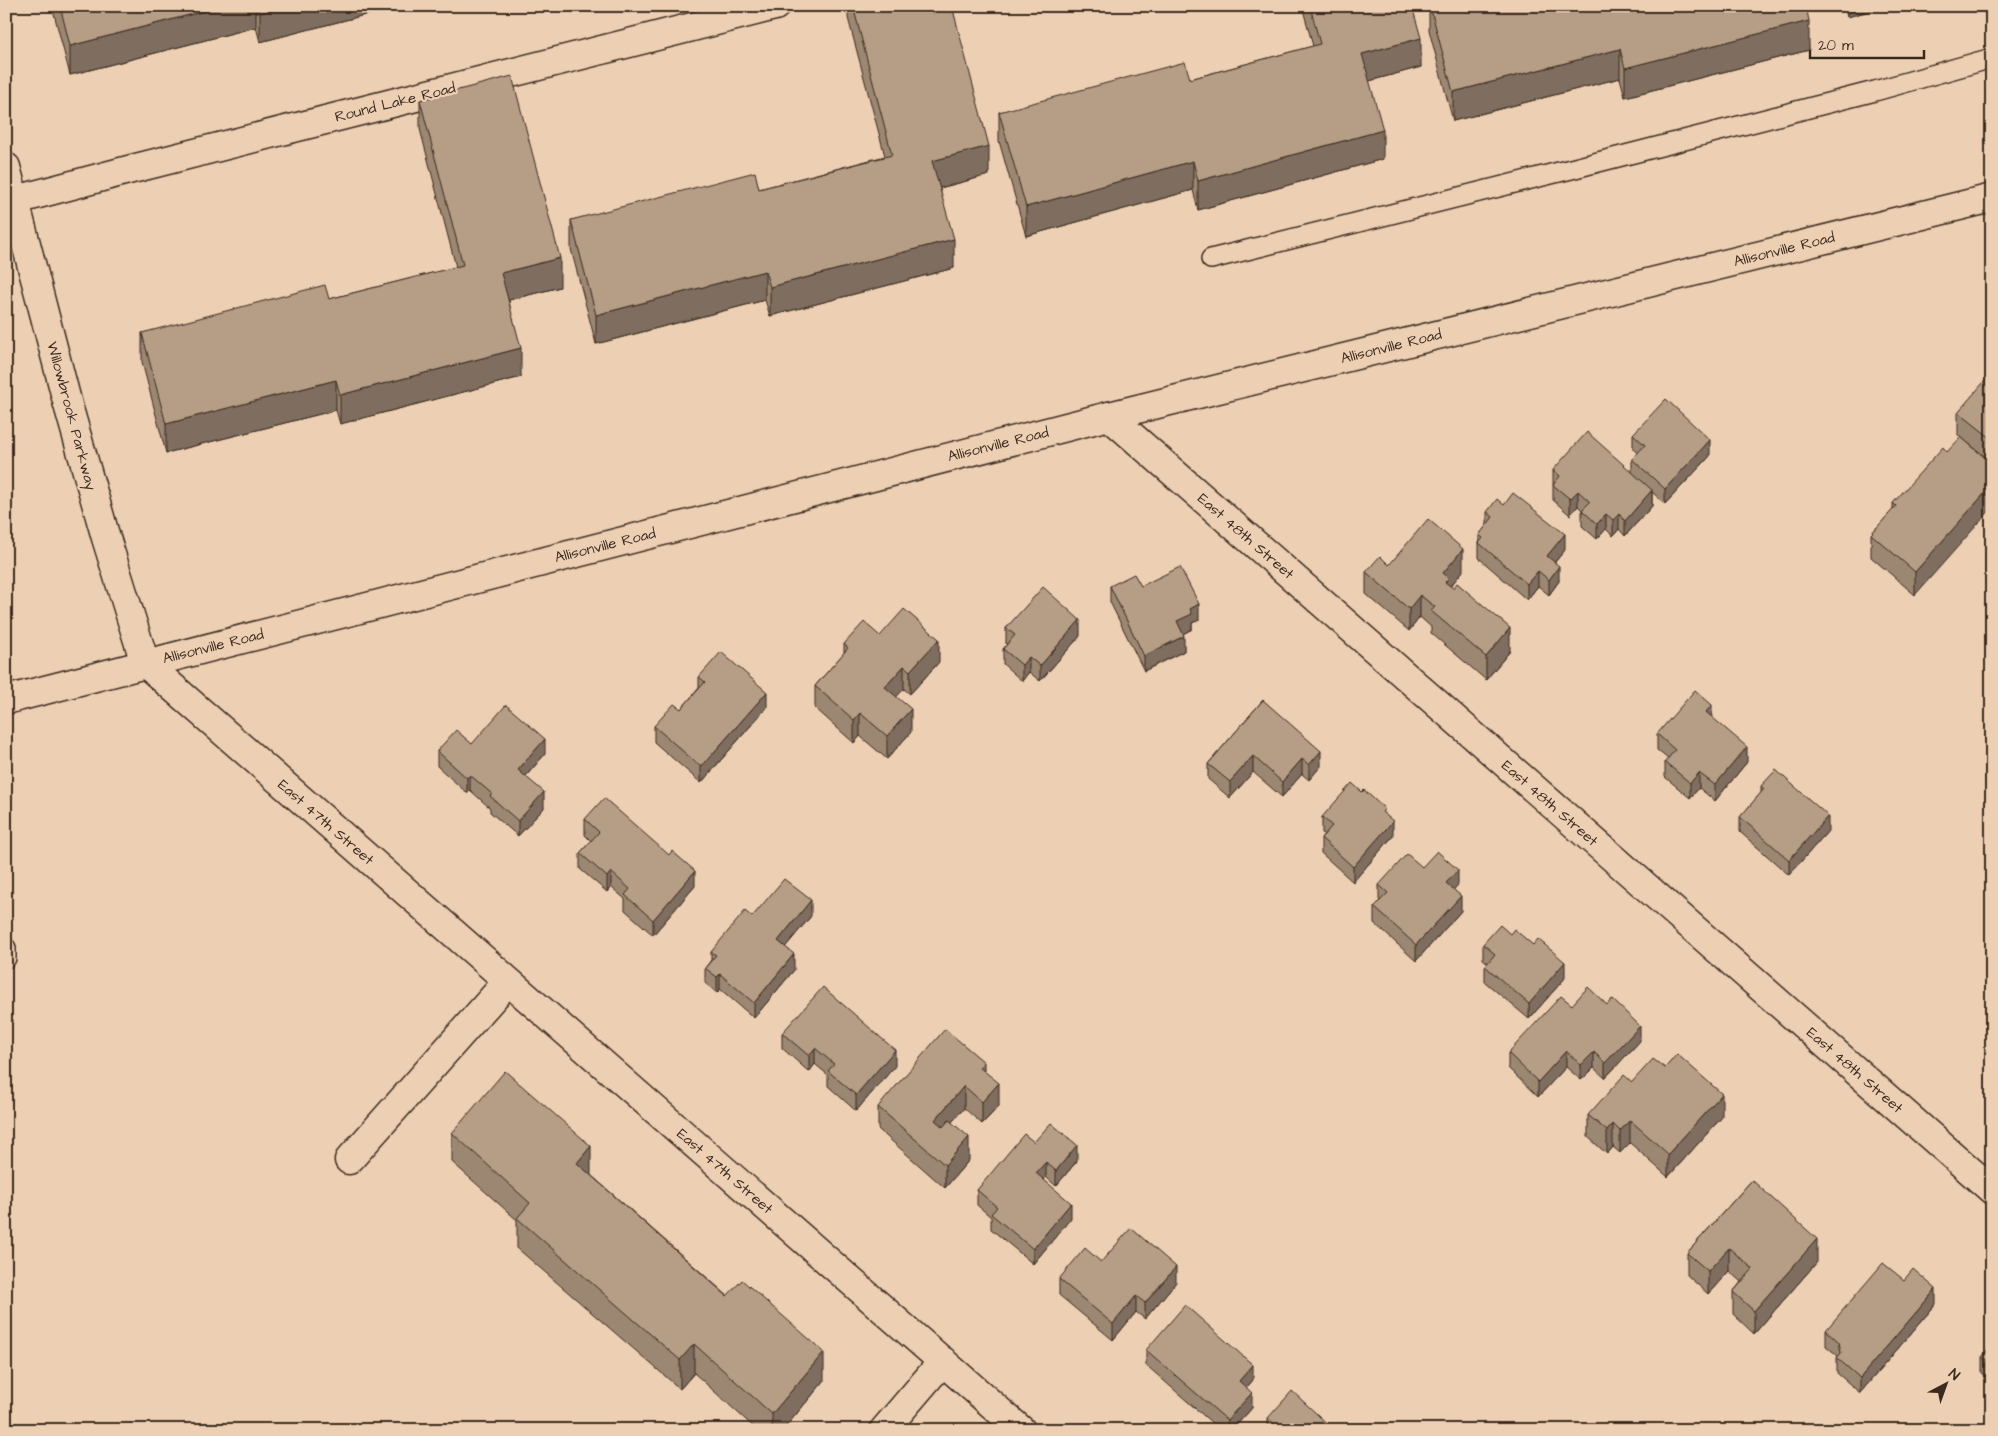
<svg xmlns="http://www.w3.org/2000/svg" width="1998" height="1436" viewBox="0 0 1998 1436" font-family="'Architects Daughter',sans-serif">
	<rect width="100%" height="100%" fill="#edd0b4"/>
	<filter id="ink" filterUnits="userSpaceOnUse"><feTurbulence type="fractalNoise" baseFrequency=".02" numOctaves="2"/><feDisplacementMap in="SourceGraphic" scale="10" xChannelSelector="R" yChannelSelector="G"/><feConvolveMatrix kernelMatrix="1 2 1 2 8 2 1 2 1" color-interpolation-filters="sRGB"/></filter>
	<g filter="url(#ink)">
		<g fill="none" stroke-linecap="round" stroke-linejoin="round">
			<defs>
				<path id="lane" d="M1211,259l360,-90 304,-78 117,-33
					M6,948v10"/>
				<path id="street" d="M6,167l62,238 38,133 39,125 876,767
					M16,200l116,-31 643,-163
					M1109,416l883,774
					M349,1160l158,-178
					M884,1430l59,-69"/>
				<path id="secondary" d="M6,700l1103,-284 883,-218"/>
			</defs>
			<use href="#lane" stroke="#3b2a1e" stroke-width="22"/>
			<use href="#street" stroke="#3b2a1e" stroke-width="31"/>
			<use href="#secondary" stroke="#3b2a1e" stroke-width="31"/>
			<use href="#lane" stroke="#edd0b4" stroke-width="19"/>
			<use href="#street" stroke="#edd0b4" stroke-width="28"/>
			<use href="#secondary" stroke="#edd0b4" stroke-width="28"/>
		</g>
		<path fill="#9c8773" stroke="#3b2a1e" d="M52,6h348l-140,36 -4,-15 -186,48z
			M848,6h104l37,169 -49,13 14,80 -184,48 -5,-16 -169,44 -25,-95v-29l188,-31 126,-33 -37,-138z
			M1302,6h110l9,61 -52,14 14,78 -185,51 -5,-20 -167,46 -27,-95v-29l191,-33 123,-33z
			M1429,6h377l3,44 -184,47 -5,-19 -167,43 -24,-91z
			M1844,6h44l-41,11z
			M420,100l140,187 -51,13 12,77 -181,47 -4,-14 -170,43 -24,-91v-29l187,-34 127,-32 -36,-138z
			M1992,377v85l-34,-27v-23z
			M1633,434l77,22 -45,48 -13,-12v14l-27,30 -6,-7 -6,7 -7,-7 -9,10 -15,-13v-16l-4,-4 -8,9 -17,-15v-30l79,3v-14l6,-6 -5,-4z
			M1947,452l-32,143 -44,-38v-23l22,-24v-7z
			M1504,505l61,45 -10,12 4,19 -10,14 -11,-9 -11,14 -48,-42v-23l8,-10v-13z
			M1389,565l74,6 -13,15 60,65 -24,29 -55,-47v-6l-11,-10 -11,14 -43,-37v-22z
			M1110,586h31l58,34 -7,3v6l-9,5 1,17 -40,20 -34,-69z
			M1006,628l74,8 -40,45 -11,-9 -7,9 -19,-17v-15l4,-5h-1z
			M880,636l59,26 -29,32 -6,-5 -8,8 15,35 -24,27 -27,-23 -6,7 -39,-35v-22l29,-33v-9z
			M699,677l68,30 -66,76 -47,-41v-16l27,-17 18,-21z
			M1263,700l58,66 -12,14 -7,-6 -20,23 -29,-25 -23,26 -22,-19v-15z
			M1712,717l35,45 -32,39 -16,-13 -9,10 -25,-21v-15l3,-3 -11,-9v-16z
			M472,744l73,10 -19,22 18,32 -26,28 -28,-24v-4l-20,-18 -3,3 -30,-27v-15z
			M1761,786l67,45 -39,44 -49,-43v-15l21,-24z
			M1385,814l8,22 -40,46 -32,-29v-15l3,-4 -2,-1v-16z
			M585,819l110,67 -42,49 -28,-25v-11l-14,-12 -4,5 -27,-23v-16l11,-12 -6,-6z
			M1422,867l36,18 -5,4 8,22 -45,50 -42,-38v-16l6,-6 -1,-1v-15z
			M811,916l-26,31 9,23 -40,48 -34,-29 -3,4 -12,-10v-15l6,-8v-8l41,-35z
			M1510,934l55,44 -36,41 -44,-37v-16l3,-3 -5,-4v-15z
			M1572,1005l68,36 -35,37 -11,-10 -13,12 -15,-13 -28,30 -30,-29v-15z
			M782,1033l113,33 -39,45 -28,-25v-11l-13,-11 -6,8 -27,-24z
			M984,1071l15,35 -17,18 -18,-16 -13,15 18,37 -24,28 -67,-59v-22z
			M1632,1082l90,35 -54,60 -38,-34 -10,10 -7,-6 -6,7 -19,-17v-22z
			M452,1133l139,42 233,206 -41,49h-26l-63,-57 -14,16 -163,-141v-28l-65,-58z
			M1034,1142l43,19 -21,25 -10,-9 -2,3 27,38 -38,46 -42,-35v-12l-14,-12v-15z
			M1752,1180l65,82 -63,72 -21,-20v-22l8,-10 -12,-11 -21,23 -21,-19v-22z
			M1101,1262l75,20 -31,37 -9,-7 -23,28 -54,-45v-16z
			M1904,1280l32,24 -76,89 -23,-20v-15l1,-2 -12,-10v-16z
			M1992,1346v55l-3,-3v-15l2,-2 -9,-8v-16z
			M1146,1350l107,30 -7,8 6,20 -20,22h-12l-74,-65z
			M1268,1418l66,12h-66z"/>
		<path fill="#7f6e5e" stroke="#3b2a1e" d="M224,6h32v21l-186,48v-29z
			M287,6h113l-140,36v-29z
			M1847,6h41l-41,11z
			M1809,21v29l-184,47v-29z
			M1421,38v29l-59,16v-29z
			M1620,49v29l-167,43v-29z
			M1383,130v29l-185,51v-29z
			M989,146v29l-57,15v-29z
			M1193,161v29l-167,46v-29z
			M954,239v29l-184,48v-29z
			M560,258v29l-59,15v-29z
			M765,271v29l-169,44v-29z
			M521,348v29l-181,47v-29z
			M336,380v30l-170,43v-29z
			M1710,440v16l-45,48v-15z
			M1992,485v23l-77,87v-23z
			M1652,490v16l-27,30v-15z
			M1578,491v15l-8,9v-16z
			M1606,514v15l-9,10v-15z
			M1619,514v15l-6,7v-16z
			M1565,534v16l-18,21v-15z
			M1463,549v22l-14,17v13l-6,-28z
			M1559,566v15l-10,14v-15z
			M1538,571v15l-11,14v-16z
			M1420,595v22l-11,14v-22z
			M1199,604v16l-7,3v6l-15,8v-16l13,-12z
			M1080,620v16l-40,45v-15z
			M1510,628v23l-24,29v-23z
			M1184,636v15l-40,20v-15z
			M939,639v23l-29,32v-23z
			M1029,657v15l-7,9v-16z
			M904,666v23l-19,20v-22z
			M767,692v15l-66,76v-16z
			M1712,705v15l-6,-8z
			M911,709v23l-24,27v-23z
			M860,713v23l-6,7v-23z
			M545,739v15l-27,31v-15z
			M1747,747v15l-32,39v-16z
			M1321,751v15l-12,14v-15z
			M1253,756v16l-23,26v-16z
			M1302,759v15l-20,23v-15z
			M1699,773v15l-9,10v-15z
			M470,775v15l-3,3v-15z
			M544,792v16l-26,28v-15z
			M1828,816v15l-39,44v-15z
			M1393,821v15l-40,46v-15z
			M1458,870v15l-12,13v-15z
			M695,871v15l-42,49v-15z
			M611,872v15l-4,5v-15z
			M1461,896v15l-45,50v-16z
			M811,900v16l-33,40v-15z
			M794,954v16l-40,48v-15z
			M1565,962v16l-36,41v-15z
			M720,974v15l-3,4v-16z
			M1640,1026v15l-35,37v-15z
			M815,1048v16l-6,8v-16z
			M895,1050v16l-39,45v-16z
			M1566,1051v16l-28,30v-15z
			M1594,1052v16l-13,12v-15z
			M984,1062v23l-5,-18z
			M999,1083v23l-17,18v-22z
			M964,1086v22l-29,34v-22z
			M1722,1094v23l-54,60v-23z
			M1630,1120v23l-10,10v-22z
			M1613,1124v23l-6,7v-23z
			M969,1137v23l-24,28v-23z
			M1077,1145v16l-21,25v-15z
			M591,1146v29l-14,17v-29z
			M1046,1162v15l-10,12v-16z
			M1071,1203v15l-38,46v-15z
			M1817,1239v23l-63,72v-23z
			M1729,1248v23l-21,23v-23z
			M1176,1267v15l-31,37v-16z
			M1936,1289v15l-76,89v-15z
			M1136,1296v16l-23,28v-16z
			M694,1344v29l-14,16v-29z
			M824,1352v29l-41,49h-11v-16z
			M1253,1365v15l-14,16v-15z
			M1252,1393v15l-20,22h-5v-10z"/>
		<path fill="#b59d86" stroke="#3b2a1e" d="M60,6h164l-154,40z
			M258,6h29l-27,7z
			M853,6h99l37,140 -57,15 22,78 -184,48 -5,-16 -169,44 -25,-95 184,-48 4,17 133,-34z
			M1310,6h102l9,32 -59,16 21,76 -185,51 -5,-20 -167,46 -27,-95 186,-50 5,17 130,-35z
			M1430,6h376l3,15 -184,47 -5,-19 -167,43z
			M512,76l48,182 -59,15 20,75 -181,47 -4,-15 -170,44 -24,-91 183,-48 4,14 134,-34 -43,-165z
			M1990,375l2,2v62l-34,-27z
			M1666,399l44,41 -45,49 -33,-30 13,-14 -12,-11z
			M1587,432l65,58 -27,31 -6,-7 -6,6 -7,-6 -9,10 -15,-14 8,-8 -12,-11 -8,8 -17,-14 7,-9 -7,-6z
			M1961,437l31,27v21l-77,87 -44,-38 25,-28 -3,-3 50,-56 4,5z
			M1513,493l52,41 -18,22 12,10 -10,14 -11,-9 -11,13 -48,-41 4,-5 -4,-3 14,-18 -6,-5 10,-13 7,6z
			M1428,519l35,30 -20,24 6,5 -4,4 8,6 4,-5 53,45 -24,29 -55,-46 4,-4 -15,-12 -11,14 -43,-37 14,-16 9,9z
			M1180,567l19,37 -9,5 2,5 -15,7 7,15 -40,20 -34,-70 24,-12 7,12z
			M1043,587l37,33 -40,46 -11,-9 -7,8 -19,-16 12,-14 -9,-7z
			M904,609l35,30 -29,32 -6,-5 -19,21 26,22 -24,27 -27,-23 -6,7 -39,-34 33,-38 -4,-4 20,-22 16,14z
			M721,652l46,40 -66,75 -47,-41 20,-22 7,5 24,-27 -6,-5z
			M1695,690l17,15 -6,7 41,35 -32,38 -16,-12 -9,10 -25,-21 10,-12 -18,-16z
			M1263,700l58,51 -12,14 -7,-6 -20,23 -29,-26 -23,26 -22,-18z
			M506,705l39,34 -27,31 26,22 -26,29 -28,-25 2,-2 -22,-19 -3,3 -30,-27 19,-21 16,14z
			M1776,770l52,46 -39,44 -49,-43 24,-28 -3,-3z
			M1352,783l10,9 2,-2 21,19 -3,3 11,9 -40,46 -32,-29 11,-12 -10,-9z
			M604,798l65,57 3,-4 23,20 -42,49 -28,-25 5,-6 -19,-17 -4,5 -27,-24 19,-21 -14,-13z
			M1437,851l21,19 -12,13 15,13 -45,49 -42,-38 14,-14 -9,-8 28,-31 15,13z
			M784,879l27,21 -33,41 16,13 -40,49 -34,-29 -3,3 -12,-9 11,-13 -5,-3 34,-41 7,6z
			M1500,925l10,9 4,-5 19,16 5,-6 27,23 -36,42 -44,-38 10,-12 -12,-10z
			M823,987l72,63 -39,45 -28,-24 6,-7 -19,-16 -6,8 -27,-23z
			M1588,987l19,18 5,-6 28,27 -35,37 -11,-11 -13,13 -15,-14 -28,31 -30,-29 53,-57 11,9z
			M945,1029l39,33 -5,5 20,16 -17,19 -18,-16 -29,34 8,7 6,-7 20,17 -24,28 -67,-58z
			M1677,1054l45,40 -54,60 -38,-34 -10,11 -7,-7 -6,7 -19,-16 36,-40 8,7 21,-23 12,9z
			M505,1071l86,75 -14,17 150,133 15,-16 82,72 -52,62 -78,-70 -14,16 -163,-142 13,-15 -78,-70z
			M1051,1123l26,22 -21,26 -10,-9 -10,11 35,30 -38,46 -42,-35 6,-7 -20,-17 47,-56 10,8z
			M1752,1180l65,59 -63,72 -21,-19 20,-23 -24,-21 -21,23 -21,-18z
			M1131,1228l45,39 -31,36 -9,-7 -23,28 -54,-45 26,-31 16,14z
			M1883,1263l21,17 9,-11 23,20 -76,89 -23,-20 4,-5 -2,-11 -13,-12z
			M1185,1305l68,60 -14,16 13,12 -25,27 -81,-70z
			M1992,1346v20l-10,-9z
			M1292,1391l42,39h-53l-13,-12z"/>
	</g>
	<g text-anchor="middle" stroke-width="4.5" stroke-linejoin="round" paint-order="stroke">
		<g font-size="15" fill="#3b2a1e" stroke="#edd0b4">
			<text transform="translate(395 102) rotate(-14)" y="5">Round Lake Road</text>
			<text transform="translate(1784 249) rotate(-14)" y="5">Allisonville Road</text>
			<text transform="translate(1391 346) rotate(-14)" y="5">Allisonville Road</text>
			<text transform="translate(72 416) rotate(75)" y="5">Willowbrook Parkway</text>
			<text transform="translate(998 444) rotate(-14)" y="5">Allisonville Road</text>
			<text transform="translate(1246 536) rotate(41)" y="5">East 48th Street</text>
			<text transform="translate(605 545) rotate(-14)" y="5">Allisonville Road</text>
			<text transform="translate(213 646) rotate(-14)" y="5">Allisonville Road</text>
			<text transform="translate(1550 803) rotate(41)" y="5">East 48th Street</text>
			<text transform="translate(326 822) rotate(41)" y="5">East 47th Street</text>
			<text transform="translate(1855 1070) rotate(41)" y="5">East 48th Street</text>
			<text transform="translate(725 1171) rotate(41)" y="5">East 47th Street</text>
		</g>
	</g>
	<rect width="1998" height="1436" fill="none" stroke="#edd0b4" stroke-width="25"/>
	<rect x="12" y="12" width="1973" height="1411" fill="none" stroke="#3b2a1e" stroke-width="2" filter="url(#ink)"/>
	<g transform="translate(1946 1384) rotate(41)" stroke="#edd0b4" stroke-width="4" paint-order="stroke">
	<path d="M0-4L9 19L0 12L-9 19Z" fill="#3b2a1e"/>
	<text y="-8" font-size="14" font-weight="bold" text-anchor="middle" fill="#3b2a1e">N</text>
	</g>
	<path d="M1810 50v8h114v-8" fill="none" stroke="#3b2a1e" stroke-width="2.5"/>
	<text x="1818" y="50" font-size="15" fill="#3b2a1e" stroke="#edd0b4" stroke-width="4" paint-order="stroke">20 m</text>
</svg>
